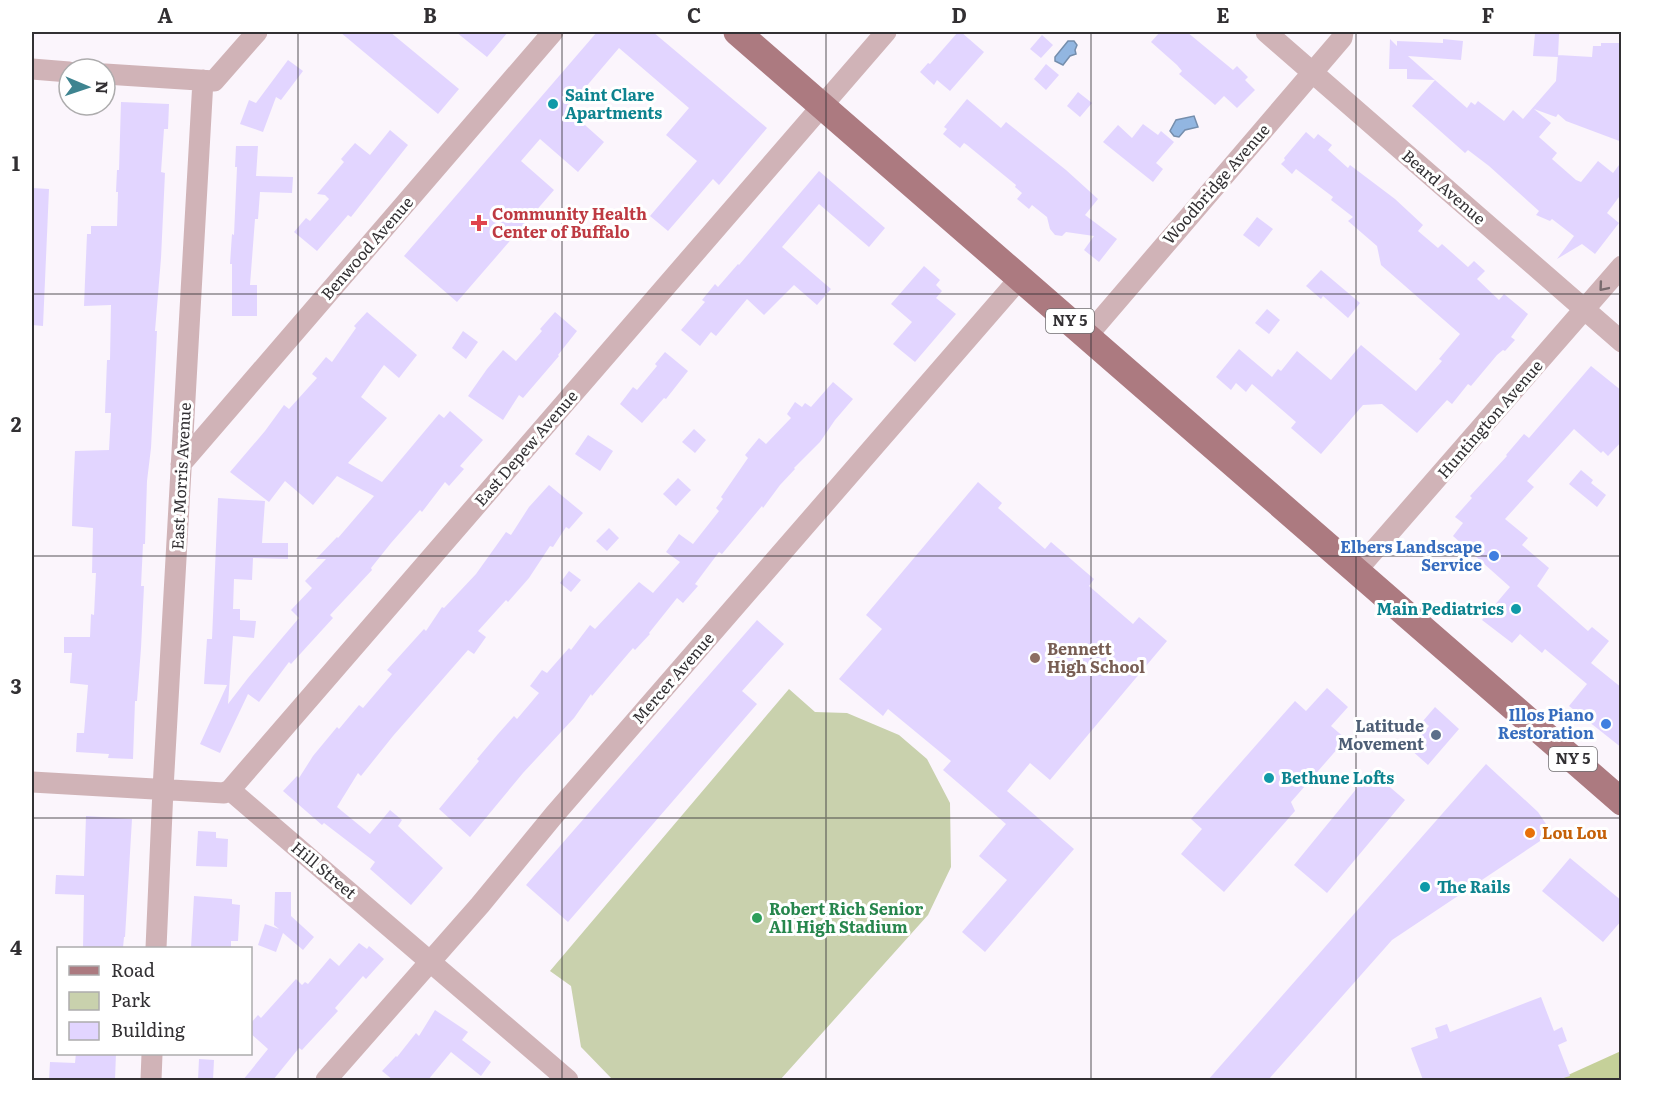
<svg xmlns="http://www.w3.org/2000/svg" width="1653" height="1112" viewBox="0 0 1653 1112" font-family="Literata,serif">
	<rect width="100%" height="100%" fill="#fbf5fc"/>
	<path fill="#c9d1ad" d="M789,689l26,23 32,1 52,22 28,24 23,44 1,64 -23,48 -148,165h-167l-32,-33 -10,-61 -21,-15z"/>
	<path fill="#c5d099" d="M1621,1051v29h-64z"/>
	<path fill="#92b6e1" stroke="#758ead" stroke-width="1.5" d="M1068,41h6l3,4 -2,5 1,4 -6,2 -7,9 -8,-4v-4z
		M1194,116l4,11 -13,3 -6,7 -5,-1 -4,-5 6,-11z"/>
	<path fill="#e2d5ff" d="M340,32h50l69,57 -21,25z
		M456,32h52l-21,25z
		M597,32h56l114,96 -48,57 -6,-6 -45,52 -18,-15 47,-55 -31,-26 23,-27 -70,-60 -52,61 37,33 -26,30 -38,-33 -19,22 33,29 -97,112 -53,-46z
		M958,32h3l23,20 -34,39 -13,-11 -3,5 -14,-13 8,-9 2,1z
		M1160,32h27l46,38 4,-4 11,11 -3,3 10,10 -18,18 -13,-12 -9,9 -36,-31 3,-3 -5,-6 -26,-23z
		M1535,33l24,1 -1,23 -25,-1z
		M1042,35l11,10 -12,13 -11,-9z
		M1390,39l7,7v-5l46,2v-4l20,2 -2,19 -53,-4 27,24 -28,-1v-10h-18z
		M1601,43h21v99l-56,-21 -8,-7 -2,3 -22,-8 17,14 -12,14 18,16 -5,6 24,21 5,2 17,-21 15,12 9,-12v32l-15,20 12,10 -24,31 -13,-10 -25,15 17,-23 -22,-17 -2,2 -14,-6 3,-4 -50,-45 -21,-16 -3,3 -53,-47 23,-26 32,28 4,-6 4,3 3,-4 26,20 9,-11 10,9 33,-38 2,-26 34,2 1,-11h8z
		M288,60l15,11 -22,29 -5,-3 -13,35 -23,-8 9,-24 7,3z
		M1046,64l13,11 -13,15 -12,-11z
		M1078,92l14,11 -12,14 -13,-11z
		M967,99l34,29 5,-6 60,48 32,29 -13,16 32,24 -18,23 -15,-12 10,-14 -28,-4 -4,4 -7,-1 -5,-6 -3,-12 -15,-12 -3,4 -12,-10 5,-6 -7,-6 1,-2 -49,-40 -3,-2 -4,5 -17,-14 4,-5 -3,-2z
		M121,102l48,2 -1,25h-4l-3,43 4,1 -4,85 -6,73h2l-1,21 -5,96 -4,33 -2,63h-2l-2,42h3l-3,62 -4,53h-2l-2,58 -25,-1 1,-4 -33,-2 1,-19h7l4,-48 -18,-2 2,-30h-8v-16h26l1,-23 3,1 2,-42h-4l1,-45 -21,-2 1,-33 2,-42 34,-1 2,-37h-6l2,-53h3l1,-55 -27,1 1,-25 2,-47h4v-8h26l1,-34h-2l1,-22h2z
		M1143,124l15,11 3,-4 13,11 -18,21 7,6 -10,13 -50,-40 15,-17 14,13z
		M390,130l18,15 -57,72 -3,-2 -31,36 -23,-19 12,-14 4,3 19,-22 -4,-4 -8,-1 27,-32 -3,-3 14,-16 15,12z
		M1306,132l8,7 4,-5 14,11 -4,5 20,18 2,-3 45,34 28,26 -5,6 20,17 4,-4 26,23 6,-6 11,10 -8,8 22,21 5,-6 24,20 -17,23 4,3 -10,11 -2,-1 -6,5 -26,31 -3,-2 -16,20 -5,-4 -30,33 -35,-29 -19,1 -42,49 -30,-26 5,-6 -44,-38 -6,8 -10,-9 -5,7 -15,-13 23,-28 33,28 6,-8 3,2 16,-20 34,29 30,-35 55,46 26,-30 -3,-2 21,-25 -79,-69 -4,-19 -29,-25 5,-4 -22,-17 2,-3 -37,-28 -4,5 -11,-10 4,-4 -1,-2z
		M236,146h22l-2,30 37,1 -1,16 -32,-1 -2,27h-3l-5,66h7v31h-25v-52h-2l2,-30 2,1 3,-68h-2z
		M819,171l66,57 -16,19 -50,-43 -37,43 49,42 -14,16 -23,-20 -30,30 -17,-16 -31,37 -5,-4 -11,14 -19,-16 24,-28 -3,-2 13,-16 3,3 20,-23 1,1z
		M32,188l17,1 -6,137 -11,-1z
		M1257,217l16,12 -14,18 -16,-12z
		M924,266l16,14 -4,5 6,6 -6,7 20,16 -41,48 -22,-18 19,-22 -21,-18z
		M1321,270l39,33 -12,15 -25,-22 -2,3 -15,-13z
		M1267,309l13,11 -11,14 -14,-11z
		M367,312l50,43 -18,23 -15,-13 -23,32 26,21 -39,45 34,19 57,-68 5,4 6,-7 33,29 -23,26 4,3 -15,17 -4,-4 -23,30 -2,-2 -29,33 -20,25 1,2 -42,45 3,3 -42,46 -2,-2 -30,40 -11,-8 -28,59 -20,-9 27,-59 -23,-1 3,-45h5l6,-141 47,3 -3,42h26v16l-35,-1 -1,22 -18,-1 -1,30h7v11l16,1 -2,17 -21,-2 -5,68 20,-26 51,-60 -8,-8 21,-22 -7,-7 21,-22h-10l21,-22 1,1 36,-42 -37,-20 -24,29 -28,-24 -16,21 -39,-30 35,-41 19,-26 5,4 28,-31 -5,-4 14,-17 6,5 24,-34 -2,-2z
		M555,312l22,19 -19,24 1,1 -36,42 -4,-3 -16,25 -35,-24 19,-27 16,-19 13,11 26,-30 -2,-2z
		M463,331l15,11 -12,17 -14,-11z
		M665,352l23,19 -22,28 -2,-1 -22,25 -22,-19 13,-17 4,3 20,-24 -2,-2z
		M1591,366l31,25v50l-14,15 -5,-5 -2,2 -27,-24 -47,52 7,6 -29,32 23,19 -6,7 27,23 -12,18 51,45 4,-4 17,14 -18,22 31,25v60l-53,-42 18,-22 -42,-35 -3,4 -22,-19 -8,9 -30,-23 28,-33 -57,-51 10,-13 -8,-6 17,-19 -2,-2 37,-40 -1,-1 18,-21 5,4z
		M833,382l20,17 -18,21 -15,22 -26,26 1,1 -15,16 -17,23 -1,-2 -40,48 -3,-2 -24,32 3,2 -15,17 -6,-5 -28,35 1,1 -15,16 -2,-2 -41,48 -1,-2 -17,24 -51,55 -53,64 -31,-28 40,-48 -2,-2 21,-25 16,-18 3,3 22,-26 -9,-7 12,-16 5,3 22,-25 2,2 19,-25 5,4 44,-47 14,11 27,-31 -14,-10 13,-18 14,10 26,-33 -3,-3 7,-9 -2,-2 27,-39 -3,-3 14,-17 7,6 25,-26 -4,-4 8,-12 7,5 3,-4 6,4z
		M694,429l12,11 -11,13 -13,-11z
		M588,435l25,16 -13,20 -25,-17z
		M1581,470l12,10 -2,3 15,12 -9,12 -28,-23z
		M678,478l13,12 -15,16 -13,-12z
		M978,482l24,21 -4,5 47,41 6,-7 43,37 -5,7 44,38 6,-7 28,24 -117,139 -20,-17 -23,28 67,58 -89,103 -23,-20 45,-52 -28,-24 27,-32 -63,-54 8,-9 -63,-52 -5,7 -44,-37 43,-50 -16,-14z
		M549,485l34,28 -14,16 -3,-2 -13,20 -3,-1 -21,32 -21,24 -2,-2 -28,31 8,6 -12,17 -6,-4 -75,86 -32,40 -3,-3 -21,34 33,27 20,-24 12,10 -4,6 45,42 -32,37 -41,-36 5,-7 -51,-39 -2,2 -39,-34 14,-15 2,2 14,-22 24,-29 2,2 20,-24 4,3 29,-34 -5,-4 37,-41 2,2 16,-24 2,1 32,-34 30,-42 5,3 18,-28z
		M609,528l10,10 -12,13 -11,-10z
		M569,571l12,9 -10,12 -11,-9z
		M757,620l27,24 -42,47 15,13 -189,218 -42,-37z
		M1327,688l21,19 -17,19 15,13 -55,63 4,9 -71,81 -43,-38 21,-25 -11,-10 104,-118 11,10z
		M1435,707l24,22 -31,36 -18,-16 19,-23 -6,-5z
		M1486,764l52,48 14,21 -160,107 -124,140h-60z
		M1371,771l34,29 -78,93 -33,-28z
		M86,816l46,3 -7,118h-1l-1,11h-40l1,-53 -29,-1 1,-19 28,1z
		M198,831l18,1v6l12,1 -1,28 -31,-1z
		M1570,858l52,43v19l-19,22 -61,-51z
		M275,892h16v24l23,21 -11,13 -20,-17 -7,19 -18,-7 7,-21 14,5 -5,-4z
		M194,896l38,3v5l8,1 -2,36h-7v7h-40z
		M359,943l8,6 2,-3 15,13 -18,20 -3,-3 -28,32 3,3 -36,39 -3,-2 -26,32h-30l25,-31 -18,-16v-9l8,-9 3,3 35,-39 6,6 3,-3 3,2 22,-26 9,8z
		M1541,997l13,34 8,-4 5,14 -9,4 12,31 -13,4h-134l-12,-32 27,-10 -3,-10 12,-4 3,8z
		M435,1010l33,22 -6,8 29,22 -10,14 -30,-24 -23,28h-35l-11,-9 14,-15 1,1 19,-24 3,3z
		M76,1053h40l-1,27h-66l1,-18 25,1z
		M199,1059l15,1 -1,20h-15z"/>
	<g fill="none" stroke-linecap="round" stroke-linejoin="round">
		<path stroke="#d0b3b7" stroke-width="21" d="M1266,32l356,310
			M32,69l37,3
			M105,74l109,7 43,-49
			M1087,336l255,-298 1,-6
			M181,464l372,-432
			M1356,571l266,-305
			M32,782l192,11 6,-3
			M230,790l656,-758
			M230,790l338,290
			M156,948l7,-159 40,-709
			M151,1080l1,-26
			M326,1080l154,-175 74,-90 467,-538"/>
		<path stroke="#ac7a80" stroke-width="27" d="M737,32l885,770"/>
	</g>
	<defs><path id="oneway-chevron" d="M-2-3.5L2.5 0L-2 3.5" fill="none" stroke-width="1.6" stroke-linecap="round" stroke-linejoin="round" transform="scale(1.5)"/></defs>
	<use stroke="#796b6e" href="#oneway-chevron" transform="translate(1603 287) rotate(130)"/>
	<path fill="none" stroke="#323033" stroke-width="1.5" stroke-opacity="0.55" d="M298,32v1048M562,32v1048M826,32v1048M1091,32v1048M1356,32v1048M32,294h1590M32,556h1590M32,818h1590"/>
	<g fill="#0f9aa8" stroke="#fff" stroke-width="2">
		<circle cx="553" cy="104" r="6"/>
		<circle cx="1516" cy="609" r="6"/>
		<circle cx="1269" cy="778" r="6"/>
		<circle cx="1425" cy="887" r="6"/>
	</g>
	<path fill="#e0444e" stroke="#fff" stroke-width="2" d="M476 214h6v6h6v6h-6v6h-6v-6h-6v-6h6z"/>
	<g fill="#3f7fe0" stroke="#fff" stroke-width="2">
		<circle cx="1494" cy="556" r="6"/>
		<circle cx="1606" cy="724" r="6"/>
	</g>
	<circle fill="#8d6e63" stroke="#fff" stroke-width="2" cx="1035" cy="658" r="6"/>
	<circle fill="#5c6f8a" stroke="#fff" stroke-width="2" cx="1436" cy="735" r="6"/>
	<circle fill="#e8710a" stroke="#fff" stroke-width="2" cx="1530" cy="833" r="6"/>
	<circle fill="#2e9e5b" stroke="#fff" stroke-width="2" cx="757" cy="918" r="6"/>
	<g text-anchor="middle" stroke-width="6" stroke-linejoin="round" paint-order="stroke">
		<g fill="#fff" stroke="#706e70" stroke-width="1.5">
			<rect x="1046" y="309" width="48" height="24" rx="4.5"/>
			<rect x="1549" y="747" width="48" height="24" rx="4.5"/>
		</g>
		<g font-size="15" font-weight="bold" fill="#323033">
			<text x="1070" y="326">NY 5</text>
			<text x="1573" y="764">NY 5</text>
		</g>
		<g font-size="16" font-weight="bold" fill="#0d838f" stroke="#fff" text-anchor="start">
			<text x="565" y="101">Saint Clare<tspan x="565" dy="18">Apartments</tspan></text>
			<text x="1504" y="615" text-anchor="end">Main Pediatrics</text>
			<text x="1281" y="784">Bethune Lofts</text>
			<text x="1437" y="893">The Rails</text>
		</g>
		<g font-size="16" fill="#323033" stroke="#fff">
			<text transform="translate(1216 184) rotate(-49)" y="6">Woodbridge Avenue</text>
			<text transform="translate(1444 187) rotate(41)" y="6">Beard Avenue</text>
			<text transform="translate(367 248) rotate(-49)" y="6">Benwood Avenue</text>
			<text transform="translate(1490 419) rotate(-49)" y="6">Huntington Avenue</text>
			<text transform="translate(526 448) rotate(-49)" y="6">East Depew Avenue</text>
			<text transform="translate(181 476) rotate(-87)" y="6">East Morris Avenue</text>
			<text transform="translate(673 678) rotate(-49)" y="6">Mercer Avenue</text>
			<text transform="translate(324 870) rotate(40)" y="6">Hill Street</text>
		</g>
		<g font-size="16" font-weight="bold" fill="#be3a42" stroke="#fff" text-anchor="start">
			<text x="492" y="220">Community Health<tspan x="492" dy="18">Center of Buffalo</tspan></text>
		</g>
		<g font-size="16" font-weight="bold" fill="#366cbe" stroke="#fff" text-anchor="end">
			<text x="1482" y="553">Elbers Landscape<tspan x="1482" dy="18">Service</tspan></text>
			<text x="1594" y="721">Illos Piano<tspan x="1594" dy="18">Restoration</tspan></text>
		</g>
		<g font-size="16" font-weight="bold" fill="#785e54" stroke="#fff" text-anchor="start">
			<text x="1047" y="655">Bennett<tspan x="1047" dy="18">High School</tspan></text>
		</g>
		<g font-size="16" font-weight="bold" fill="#4e5e75" stroke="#fff" text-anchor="end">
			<text x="1424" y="732">Latitude<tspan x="1424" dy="18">Movement</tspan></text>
		</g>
		<g font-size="16" font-weight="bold" fill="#c56008" stroke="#fff" text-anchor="start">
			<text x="1542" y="839">Lou Lou</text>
		</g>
		<g font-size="16" font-weight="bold" fill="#27864d" stroke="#fff" text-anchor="start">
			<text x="769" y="915">Robert Rich Senior<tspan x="769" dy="18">All High Stadium</tspan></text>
		</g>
	</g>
	<rect width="1653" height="1112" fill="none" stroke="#ffffff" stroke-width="66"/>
	<rect x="57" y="947" width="195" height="108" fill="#ffffff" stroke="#adacad" stroke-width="1.5"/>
	<rect x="69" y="966" width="30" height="9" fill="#ac7a80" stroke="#adacad" stroke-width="1.5"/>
	<text x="111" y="977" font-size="18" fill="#323033">Road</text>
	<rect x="69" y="992" width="30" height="18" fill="#c9d1ad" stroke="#adacad" stroke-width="1.5"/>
	<text x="111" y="1007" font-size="18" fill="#323033">Park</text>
	<rect x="69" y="1022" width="30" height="18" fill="#e2d5ff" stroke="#adacad" stroke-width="1.5"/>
	<text x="111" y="1037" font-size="18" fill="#323033">Building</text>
	<g transform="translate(87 87) rotate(92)"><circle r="28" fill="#ffffff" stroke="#adacad" stroke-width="1.5"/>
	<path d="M0-4.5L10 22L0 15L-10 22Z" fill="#3e8490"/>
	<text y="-9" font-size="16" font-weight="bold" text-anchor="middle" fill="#323033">N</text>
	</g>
	<rect x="33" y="33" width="1587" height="1046" fill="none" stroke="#323033" stroke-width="2"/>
	<g font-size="20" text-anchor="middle" font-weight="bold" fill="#323033">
		<text x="165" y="23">A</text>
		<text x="430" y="23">B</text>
		<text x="694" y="23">C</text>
		<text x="959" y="23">D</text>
		<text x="1223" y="23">E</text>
		<text x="1488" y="23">F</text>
		<text x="16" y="171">1</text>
		<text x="16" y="432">2</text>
		<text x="16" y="694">3</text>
		<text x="16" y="955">4</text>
	</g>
</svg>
